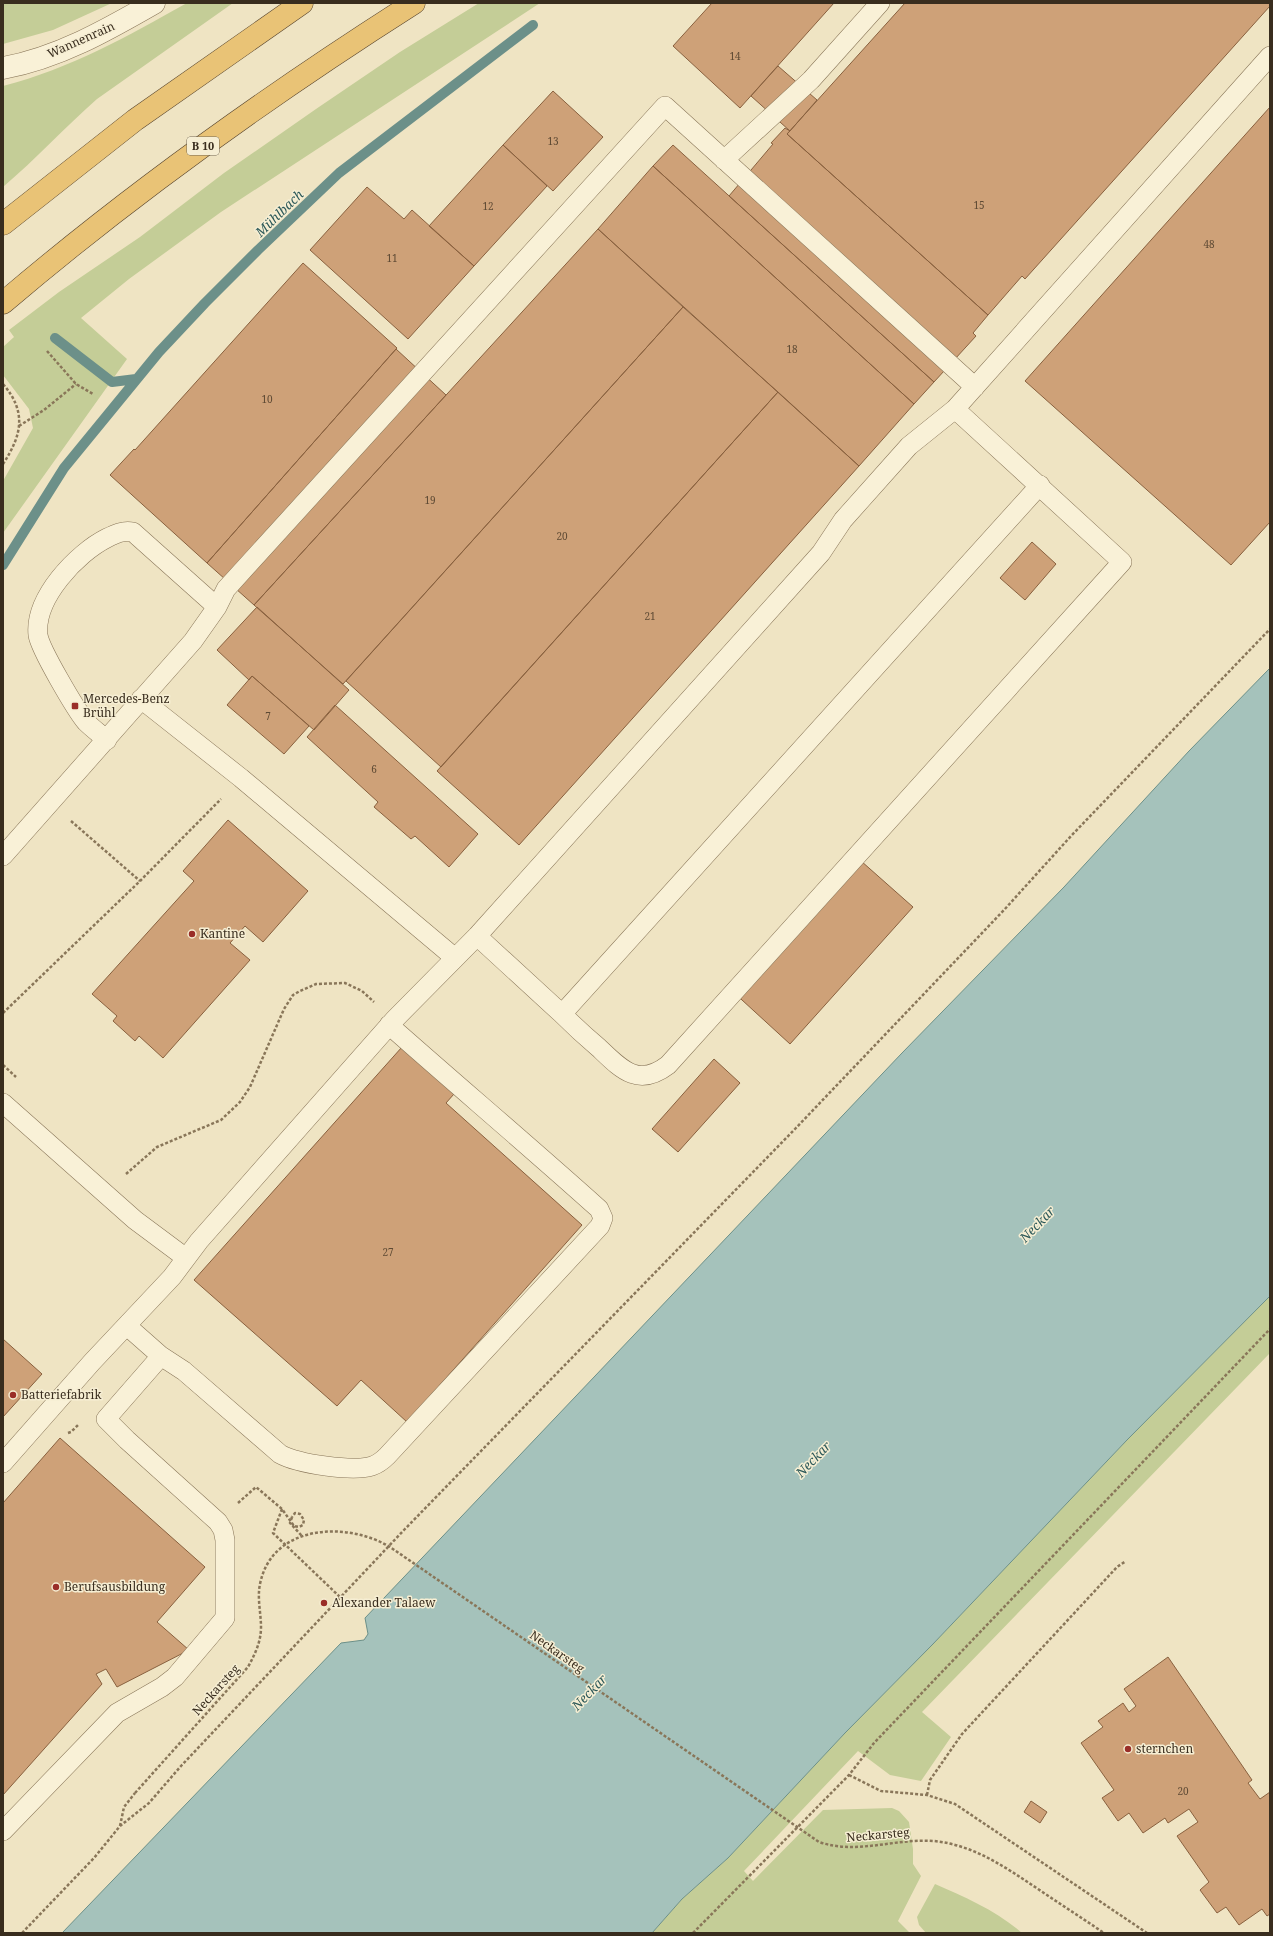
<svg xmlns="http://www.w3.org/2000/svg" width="1273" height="1936" viewBox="0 0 1273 1936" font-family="'Noto Serif',serif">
	<rect width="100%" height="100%" fill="#efe4c3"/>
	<path fill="#c4cd97" d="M3,3h109l-59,27 -50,14z
		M187,3h46l-136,96c-32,28 -61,60 -94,88v-101c69,-18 123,-49 184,-83z
		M479,3h61l-319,209 -92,67 -48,39 46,41 -124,174v-52l30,-53 -4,-19 -26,-34v-28l11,-10 -5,-7 50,-38 81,-55 84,-64 92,-64 84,-57z
		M1270,1296v57l-348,359 29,25 -30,44 -31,-6 -32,-24 -114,120 9,10 70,-71 69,-2 7,3 10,11 4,27v15l8,12 -23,45 12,12h-258l30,-34 46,-41 117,-125 88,-89 194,-204z
		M935,1884c30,13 62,27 87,49h-96l-7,-8 -2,-8z"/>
	<path fill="#a5c2bb" stroke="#6c9089" d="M1270,668v628l-143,144 -194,204 -88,89 -117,125 -46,41 -30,34h-590l279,-290 23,-3 4,-6 -3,-16 537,-565 162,-166 125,-136z"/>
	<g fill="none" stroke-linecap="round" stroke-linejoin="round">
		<path stroke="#6c9089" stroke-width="10" d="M55,338l57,44 24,-3
			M3,565l61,-97 95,-116 46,-49 53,-53 81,-77 194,-148"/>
	</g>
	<path fill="#cea178" stroke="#89613f" d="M712,3h122l-94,105 -67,-62z
		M905,3h365v3l-245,273 -3,-3 -34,39 -201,-181z
		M778,66l39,34 -27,31 -39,-35z
		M553,91l50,46 -50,54 -50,-46z
		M1270,107v415l-39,43 -206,-184z
		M785,128l5,3 -3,3 201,181 -15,18 3,3 -42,46 -205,-186 44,-52 -2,-1z
		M503,145l44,41 -73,80 -45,-40z
		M673,145l261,237 -20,22 -261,-238z
		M653,166l261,238 -55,62 -261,-237z
		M367,187l37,32 8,-9 62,56 -66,73 -98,-89z
		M598,229l85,78 -340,377 -89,-79z
		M303,263l94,85 -190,215 -97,-88 24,-26 1,1z
		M683,307l95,85 -337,375 -95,-86z
		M396,349l50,46 -192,210 -47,-42z
		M778,392l81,74 -340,379 -82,-74z
		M1032,542l24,22 -31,36 -25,-22z
		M257,607l92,83 -35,40 -62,-54 -3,4 -32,-30z
		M252,676l57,50 -25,28 -57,-49z
		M335,705l143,129 -29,33 -34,-31 -4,3 -37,-32 4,-5 -71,-65z
		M228,820l80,71 -45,51 -18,-16 -15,17 20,17 -87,98 -24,-22 -4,5 -22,-20 4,-5 -25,-22 102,-113 -11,-10z
		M852,853l61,54 -123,137 -60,-55z
		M402,1047l52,47 -8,9 136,122 -175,197 -46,-42 -24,26 -143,-126z
		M714,1059l26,24 -62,69 -26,-23z
		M3,1339l39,35 -39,43z
		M60,1438l145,129 -48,55 32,28 -72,37 -11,-18 -10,5 6,10 -99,111v-292z
		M1168,1657l84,123 -4,3 12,16 10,-7v122l-3,2 -5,-7 -23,16 -13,-18 -9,6 -17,-23 9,-8 -32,-46 21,-14 -9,-13 -21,14 -3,-5 -22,15 -14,-20 -11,8 -16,-23 12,-8 -33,-47 22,-16 -5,-6 25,-18 6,9 7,-6 -12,-17z
		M1031,1801l16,11 -7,11 -16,-11z"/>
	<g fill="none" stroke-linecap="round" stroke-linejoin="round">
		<defs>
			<path id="service" d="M724,160l87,-80 69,-77
				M141,699l100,79 214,180
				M107,740c-7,-6 -15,-12 -21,-18 -10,-12 -46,-73 -48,-87 -4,-37 39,-82 69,-97 8,-4 16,-8 26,-6l84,75
				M3,856l190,-215 24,-34 9,-18 439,-483 310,281
				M477,936l85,78 478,-529
				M562,1014c12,12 24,23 37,34 22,21 39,40 69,17l454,-503 -167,-153
				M3,1103l132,117 51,38
				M127,1326l34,30 23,15 96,83c18,10 73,18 92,12 6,-2 11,-6 15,-10l213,-230 3,-8 -4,-9c-69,-62 -140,-122 -210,-184
				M3,1463l89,-101 80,-85 27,-36 195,-221 83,-84 344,-383 22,-33 66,-74 46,-37 315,-353
				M3,1831l114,-118 45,-26 13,-10 50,-59v-78l-2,-10 -5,-8 -91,-82 -21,-21 55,-63"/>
			<path id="tertiary" d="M3,68c55,-10 104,-38 151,-65"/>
			<path id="trunk" d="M3,224l132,-104 167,-117
				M3,303c129,-110 268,-209 411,-300"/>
		</defs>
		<use href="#service" stroke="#897659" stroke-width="20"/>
		<use href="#tertiary" stroke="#897659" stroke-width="23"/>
		<use href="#trunk" stroke="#57442e" stroke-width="23"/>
		<path stroke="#897659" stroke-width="2.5" stroke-dasharray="3 2" stroke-linecap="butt" d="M47,351l29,33 17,10
			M3,384c24,28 19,51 0,80
			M19,426l25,-16 32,-26
			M71,821l69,60
			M3,1013l137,-132 81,-82
			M3,1065l13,12
			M126,1174l31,-27 64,-27 19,-18 10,-15 34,-78 9,-14 7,-4 16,-7 29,-1 17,8 12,11
			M68,1433l3,-1 8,-8
			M238,1503l18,-16 26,22 12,17 5,1 4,-2 1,-5 -4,-6 -5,-1 -3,4
			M282,1509l-9,24 68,65
			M849,1775l32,16 46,4 28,9 192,129
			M927,1795l3,-15 32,-46 155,-167 9,-6
			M120,1826l4,-19 11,-14
			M22,1933l72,-75 26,-32 29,-23 32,-37 223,-236 391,-401 209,-219 67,-74 199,-207
			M693,1933l156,-158 25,-32 396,-414"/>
		<use href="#service" stroke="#f9f1d7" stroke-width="19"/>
		<use href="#tertiary" stroke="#f9f1d7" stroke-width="22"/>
		<use href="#trunk" stroke="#e9c376" stroke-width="22"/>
		<path stroke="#897659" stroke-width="2.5" stroke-dasharray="3 2" stroke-linecap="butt" d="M292,1517l-2,6 12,13
			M135,1793l113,-126c7,-13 13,-25 13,-40 0,-14 -4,-29 -1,-43 12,-60 87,-63 130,-37l429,295c38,13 76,-4 115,-1 40,4 71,26 104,48 22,15 44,29 66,44"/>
	</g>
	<g fill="#9a2e28" stroke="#f6eed3" stroke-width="1.5">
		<rect x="71" y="702" width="8" height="8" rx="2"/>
		<circle cx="192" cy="934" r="4"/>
		<circle cx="13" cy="1395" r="4"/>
		<circle cx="56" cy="1587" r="4"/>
		<circle cx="324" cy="1603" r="4"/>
		<circle cx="1128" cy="1749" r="4"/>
	</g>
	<g text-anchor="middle" stroke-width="3" stroke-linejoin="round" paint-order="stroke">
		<g font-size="10" fill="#5e4a34">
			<text x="735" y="60">14</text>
			<text x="553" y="145">13</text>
			<text x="979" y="209">15</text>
			<text x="488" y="210">12</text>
			<text x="1209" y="248">48</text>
			<text x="392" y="262">11</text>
			<text x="792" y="353">18</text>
			<text x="267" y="403">10</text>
			<text x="430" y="504">19</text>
			<text x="562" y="540">20</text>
			<text x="650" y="620">21</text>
			<text x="268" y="720">7</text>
			<text x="374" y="773">6</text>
			<text x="388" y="1256">27</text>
			<text x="1183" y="1795">20</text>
		</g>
		<rect fill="#f6eed3" stroke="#726754" stroke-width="1" x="187" y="137" width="32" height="18" rx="3"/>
		<g font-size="11" font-weight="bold" fill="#392d1e">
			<text x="203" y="150">B 10</text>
		</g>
		<g font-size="12" fill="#392d1e" stroke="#f6eed3">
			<text transform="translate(81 40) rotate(-24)" y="4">Wannenrain</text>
			<text transform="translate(557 1652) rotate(35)" y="4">Neckarsteg</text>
			<text transform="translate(216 1690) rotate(-48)" y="4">Neckarsteg</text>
			<text transform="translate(878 1835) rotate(-5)" y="4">Neckarsteg</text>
		</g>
		<g font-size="12" fill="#392d1e" stroke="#f6eed3" text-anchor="start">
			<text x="83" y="703">Mercedes-Benz<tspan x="83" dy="14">Brühl</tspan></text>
			<text x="200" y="938">Kantine</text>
			<text x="21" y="1399">Batteriefabrik</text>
			<text x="64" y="1591">Berufsausbildung</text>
			<text x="332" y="1607">Alexander Talaew</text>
			<text x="1136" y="1753">sternchen</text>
		</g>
		<g font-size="13" font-style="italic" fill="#2d5959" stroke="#f6eed3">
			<text transform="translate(279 213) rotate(-44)" y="5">Mühlbach</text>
			<text transform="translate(1037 1224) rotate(-46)" y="5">Neckar</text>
			<text transform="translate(813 1459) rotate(-46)" y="5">Neckar</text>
			<text transform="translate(589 1692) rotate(-46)" y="5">Neckar</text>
		</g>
	</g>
	<rect width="1273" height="1936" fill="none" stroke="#392d1e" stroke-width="8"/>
</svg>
